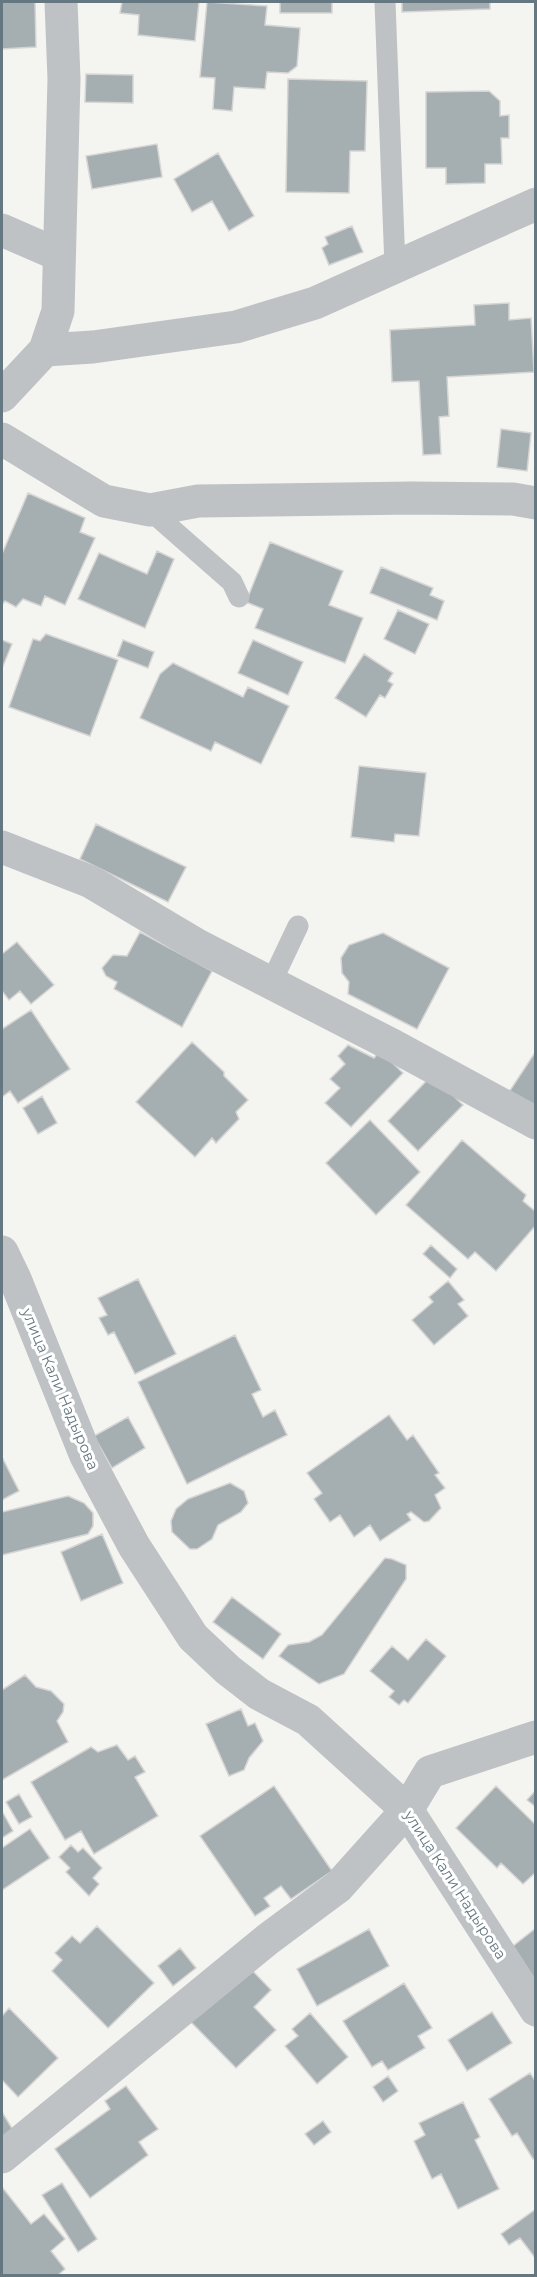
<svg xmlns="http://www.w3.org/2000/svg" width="537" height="2277" viewBox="0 0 537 2277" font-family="Montserrat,sans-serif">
	<rect width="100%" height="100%" fill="#f4f4f1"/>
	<path fill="#a5aeb1" stroke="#d6d5d4" stroke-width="1.5" d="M2,2h33l1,45 -34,2z
		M122,2h77l-4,39 -57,-6 1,-20 -19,-2z
		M207,2l60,4 -2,19 35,3 -3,38 -9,7 -21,-1 -2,17 -31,-2 -2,24 -19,-2 2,-31 -15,-1z
		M280,2h52v11h-52z
		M402,2h88v7l-88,3z
		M86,74l47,1v28l-48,-1z
		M288,79l79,2 -2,70h-15l-1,42 -63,-1z
		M489,91l11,10v15l9,-1v23h-8l1,26h-17v19l-39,1v-16h-20v-76z
		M157,144l5,33 -70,12 -6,-33z
		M218,153l36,63 -25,15 -17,-30 -20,11 -18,-33z
		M352,226l11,26 -34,13 -7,-17 6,-4 -3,-7z
		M509,303v17l22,-2 3,54 -87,5 2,39 -10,1 2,37 -18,1 -4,-74 -27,1 -2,-52 85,-5 -1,-20z
		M501,429l30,4 -4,38 -30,-4z
		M28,493l57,25 -5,14 15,6 -30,67 -20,-9 -4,10 -18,-7 -7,8 -11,-6 -3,4v-51z
		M270,542l73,29 -14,34 34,13 -18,45 -90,-35 8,-19 -17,-7z
		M157,551l17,8 -29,69 -67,-29 21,-46 48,21z
		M381,567l52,21 -3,7 14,6 -7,19 -67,-27z
		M398,610l31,14 -14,30 -31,-15z
		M46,634l72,26 -28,76 -81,-29 24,-68 7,2z
		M2,640l10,4 -9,22 -1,-1z
		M123,640l31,12 -6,16 -31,-12z
		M253,640l50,22 -15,33 -50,-22z
		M364,654l29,19 -5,8 5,3 -8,14 -5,-3 -14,22 -31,-19z
		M173,663l70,34 5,-10 41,19 -28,58 -46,-22 -4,9 -71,-33 20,-44z
		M359,766l67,7 -7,63 -24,-2 -1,8 -43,-5z
		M96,824l90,43 -18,35 -88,-43z
		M140,932l72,39 -30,56 -68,-38 3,-7 -11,-6 -4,-8 11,-13 14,1z
		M383,933l66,35 -32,61 -69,-35 1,-12 -7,-9 -1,-15 8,-13z
		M17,942l37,43 -23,19 -11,-13 -11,9 -7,-9v-37z
		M31,1010l39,59 -52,34 -8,-12 -8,6v-68z
		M192,1042l32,30v4l24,24 -12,12 3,7 -23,24 -4,-5 -17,19 -59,-55z
		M348,1045l26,13 6,-7 23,22 -52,54 -26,-24 15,-15 -10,-9 15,-15 -7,-8z
		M536,1051v59l-27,-18z
		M432,1075l31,30 -45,46 -30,-30z
		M42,1096l15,27 -19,11 -15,-26z
		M370,1120l50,52 -44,43 -50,-52z
		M462,1140l64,55 -3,6 13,11v13l-40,46 -21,-19 -7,7 -62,-54z
		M431,1245l26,24 -7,9 -27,-24z
		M138,1279l38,75 -41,20 -21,-42 -6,3 -9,-17 8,-3 -9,-17z
		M448,1281l16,19 -6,4 10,12 -34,29 -22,-25 21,-18 -4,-5z
		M235,1335l26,55 -9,4 11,23 12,-7 12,25 -100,49 -49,-102z
		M389,1415l18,25 6,-5 26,38 -4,2 10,13 -10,7 6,13 -12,13 -5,1 -13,-10 -4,2 4,6 -31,21 -10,-16 -16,12 -14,-22 -10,7 -16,-23 8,-6 -15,-20z
		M128,1417l17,31 -33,20 -18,-32z
		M2,1457l17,34 -17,9z
		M230,1483l14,8 4,12 -7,9 -23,13 -6,14 -15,10h-7l-18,-17 -1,-11 5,-12 12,-10z
		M68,1496l16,7 9,10v13l-5,8 -86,21v-43z
		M102,1534l21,49 -42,18 -20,-49z
		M385,1558l7,1 14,6v14l-62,95 -25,10 -40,-28 9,-11 21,-3 13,-7z
		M232,1597l49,37 -18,25 -50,-37z
		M426,1639l20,17 -38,47 -4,-3 -5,5 -10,-8 5,-6 -24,-20 22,-25 16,14z
		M25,1675l11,12 15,4 13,13 -1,8 -6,9 11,21 -66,38v-90z
		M241,1709l7,17 7,-3 8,18 -14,17 -5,12 -15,6 -23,-52z
		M117,1745l11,15 7,-4 10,16 -10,5 23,39 -64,38 -13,-23 -16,9 -34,-58 60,-35 7,5z
		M274,1786l58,85 -41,28 -10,-13 -17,12 6,8 -15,10 -55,-80z
		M496,1786l40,39v47l-13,12 -22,-21 -4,5 -41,-40z
		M536,1790v17l-9,-7z
		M19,1794l13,23 -13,7 -13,-22z
		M2,1811l11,20 -11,7z
		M30,1829l20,29 -48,32v-42z
		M71,1845l7,7 5,-4 19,20 -9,10 6,6 -10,12 -23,-24 4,-4 -11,-11z
		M97,1926l57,57 -46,45 -56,-57 10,-11 -7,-7 17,-17 8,7z
		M536,1928v56l-28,-34z
		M369,1929l20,37 -72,40 -20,-37z
		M180,1948l16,20 -23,18 -15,-20z
		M248,1966l23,24 -17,17 22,23 -40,38 -45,-46z
		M404,1983l28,45 -14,8 7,12 -37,22 -6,-9 -10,6 -29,-46z
		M9,2008l49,50 -40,39 -16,-17v-64z
		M492,2012l20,31 -45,28 -19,-31z
		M310,2013l38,44 -31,27 -32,-38 13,-10 -6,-7z
		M530,2073l6,9v75l-3,2 -16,-26 -5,3 -23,-37z
		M388,2076l10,15 -15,11 -10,-15z
		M126,2086l32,43 -19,13 9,13 -58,43 -35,-49 55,-40 -5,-8z
		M463,2102l17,35 -5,3 24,49 -41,20 -17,-35 -9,5 -18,-38 11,-6 -6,-12z
		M2,2112l11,18 -11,8z
		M323,2121l8,11 -17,13 -9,-11z
		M62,2183l35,56 -19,13 -36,-57z
		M2,2187l29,37 13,-10 21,25 -14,12 14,18 -8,7h-55z
		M536,2209v50l-16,-21 -11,7 -8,-11z"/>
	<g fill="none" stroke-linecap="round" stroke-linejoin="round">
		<path stroke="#bec2c5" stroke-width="21" d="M385,2l10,265
			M150,510l82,72 7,15
			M271,983l27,-57"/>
		<path stroke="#bec2c5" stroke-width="33" d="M2,230l57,25
			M45,350l48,-3 143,-20 79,-24 221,-99
			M2,439l102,62 46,9 48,-9 214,-3 101,1 23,4
			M2,847l89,35 106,63 197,101 142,77
			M2,2157l266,-218 70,-52 69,-77 23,-38 106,-35"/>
		<path stroke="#bec2c5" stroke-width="33" d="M2,396l43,-46 13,-39 6,-232 -3,-77
			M2,1252l13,27 71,177 48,90 59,91 35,33 31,24 49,26 99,90 129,200"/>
	</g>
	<g text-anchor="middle" stroke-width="6" stroke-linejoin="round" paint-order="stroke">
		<g font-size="15" fill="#657780" stroke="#fff">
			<text transform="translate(60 1389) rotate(67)" y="5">улица Кали Надырова</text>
			<text transform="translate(455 1885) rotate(57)" y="5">улица Кали Надырова</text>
		</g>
	</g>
	<rect width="537" height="2277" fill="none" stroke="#657780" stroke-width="6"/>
</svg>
